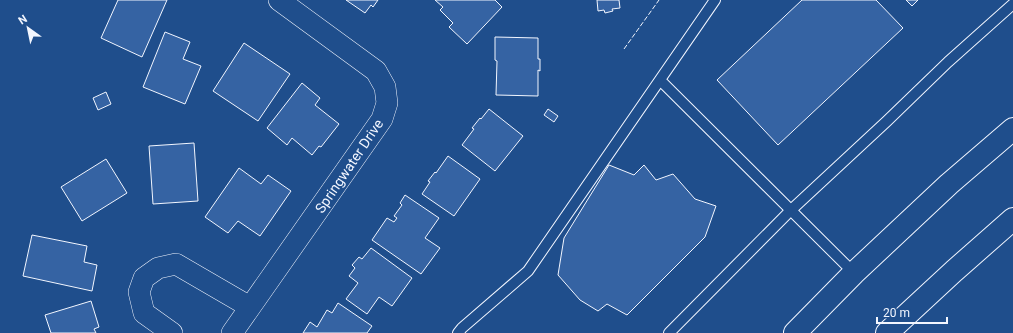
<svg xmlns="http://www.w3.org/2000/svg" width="1013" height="333" viewBox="0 0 1013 333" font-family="Roboto,sans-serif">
	<rect width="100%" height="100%" fill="#1f4e8c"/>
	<path fill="#3563a3" stroke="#f2f6ff" d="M118,0h49l-25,57 -41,-19z
		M346,0h32l-5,7 -2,-2 -6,8z
		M435,0h60l7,7 -35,37 -18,-17 4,-4 -13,-13 3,-3z
		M597,0h22l1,8 -8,1 1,2 -8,2 -1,-3 -6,1z
		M802,0h74l27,28 -125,117 -61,-65z
		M906,0h12l-6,6z
		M165,32l25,10 -7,17 18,7 -16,38 -42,-17z
		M495,37l43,1v21h2v12l-2,-1v26l-42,-1 1,-34 -2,-1z
		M244,43l46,31 -32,47 -45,-30z
		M302,83l18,15 -5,7 24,19 -18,23 -2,-1 -7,9 -20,-17 -5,7 -20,-17z
		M106,92l5,12 -13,6 -5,-12z
		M489,109l34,27 -28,35 -33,-26 12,-16 -2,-1 8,-10 1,1z
		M548,109l10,7 -4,6 -10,-7z
		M194,143l4,58 -45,3 -4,-58z
		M448,156l32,23 -26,37 -32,-22 8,-12 -2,-1 7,-9 1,1z
		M106,159l21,34 -45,28 -21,-34z
		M609,165l25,10 10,-10 12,15 17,-6 22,25 21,7 -11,31 -78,78 -20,-11 -9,7 -18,-11 -22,-25 6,-37z
		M239,168l22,16 7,-9 23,16 -31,45 -22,-15 -10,12 -23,-16z
		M405,195l34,23 -14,20 15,10 -19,26 -49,-34 15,-22 7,4 3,-4 -3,-2 8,-11 -2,-2z
		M32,235l55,11 -3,16 13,3 -5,26 -69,-15z
		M371,248l41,30 -20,28 -13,-9 -12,17 -21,-15 12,-16 -9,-7 6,-8 -3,-3 7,-8 3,2z
		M91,301l8,26 -5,2 2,4h-45l-6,-18z
		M338,303l34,23 -5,7h-64l7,-11 7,5 10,-17 5,3z"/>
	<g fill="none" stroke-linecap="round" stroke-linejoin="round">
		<defs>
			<path id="lane" d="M660,80l194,193
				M458,333l4,-5 66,-57 187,-271
				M669,333l121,-122 97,-90 61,-59 65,-58"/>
			<path id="street" d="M172,333l-28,-20 -5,-21 5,-14 14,-10 18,-4 74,43
				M232,333l150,-214 5,-16 -2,-16 -9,-16 -97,-71"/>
			<path id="secondary" d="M795,333l59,-60 95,-89 64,-55
				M887,333l67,-62 59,-52"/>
		</defs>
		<use href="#lane" stroke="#f2f6ff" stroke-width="12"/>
		<use href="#street" stroke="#f2f6ff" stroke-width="22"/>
		<use href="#secondary" stroke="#f2f6ff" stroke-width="24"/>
		<use href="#lane" stroke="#1f4e8c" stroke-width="10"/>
		<use href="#street" stroke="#1f4e8c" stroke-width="21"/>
		<use href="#secondary" stroke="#1f4e8c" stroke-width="22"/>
		<path stroke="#f2f6ff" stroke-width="1" stroke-dasharray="5 2" stroke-linecap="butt" d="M624,49l35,-49"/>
	</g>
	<g text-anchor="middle" stroke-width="3" stroke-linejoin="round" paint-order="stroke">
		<g font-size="14" fill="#f2f6ff" stroke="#1f4e8c">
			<text transform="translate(349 166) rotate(-56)" y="5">Springwater Drive</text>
		</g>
	</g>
	<g transform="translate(28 28) rotate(327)" stroke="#1f4e8c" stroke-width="3" paint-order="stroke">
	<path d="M0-3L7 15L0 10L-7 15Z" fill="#f2f6ff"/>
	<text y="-6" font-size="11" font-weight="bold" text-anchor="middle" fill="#f2f6ff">N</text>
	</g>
	<path d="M877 317v6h70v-6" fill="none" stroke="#f2f6ff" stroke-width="2"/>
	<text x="883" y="317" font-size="12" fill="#f2f6ff" stroke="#1f4e8c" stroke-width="3" paint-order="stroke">20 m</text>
</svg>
